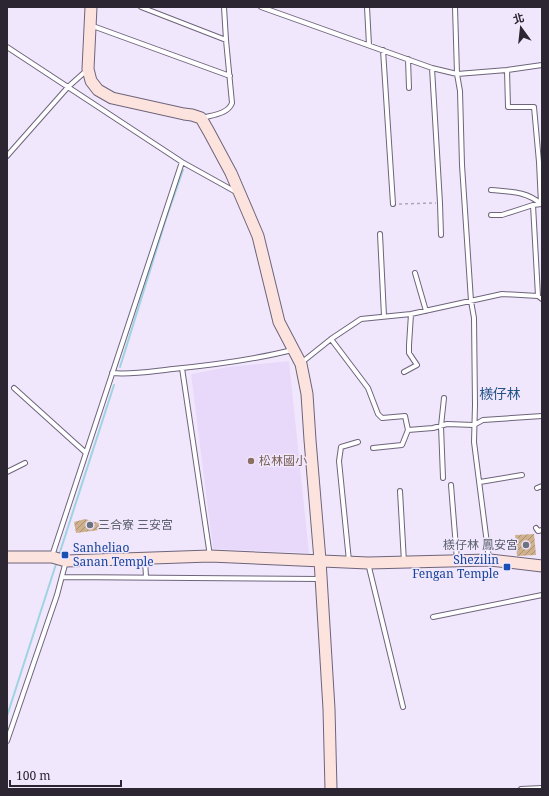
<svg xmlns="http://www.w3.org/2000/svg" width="549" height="796" viewBox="0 0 549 796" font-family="'Noto Serif','Noto Sans TC',serif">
	<defs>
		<pattern id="building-hatch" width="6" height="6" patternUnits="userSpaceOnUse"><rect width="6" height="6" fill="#cfb18e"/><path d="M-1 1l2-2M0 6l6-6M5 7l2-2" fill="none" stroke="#a89075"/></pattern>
	</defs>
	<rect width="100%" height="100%" fill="#f1e7fd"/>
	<path fill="#e8d9fb" d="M289,361l20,192 -96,-4 -22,-175 37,-7z"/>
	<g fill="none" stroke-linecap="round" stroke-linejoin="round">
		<path stroke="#9ed3e1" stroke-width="2" d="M120,367l46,-148 17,-49
			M59,555l55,-170
			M7,716l50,-155"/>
	</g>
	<path fill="url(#building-hatch)" d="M85,519l30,9 -39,5 -2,-11z
		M534,534l2,21 -19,1 -2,-21z"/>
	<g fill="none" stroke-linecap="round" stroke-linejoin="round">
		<defs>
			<path id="lane" d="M141,7l85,33
				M261,7l171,61 25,6 50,-4 35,-5
				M367,7l2,38
				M455,7l2,67 3,17 2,74 9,136 3,17 1,87 -1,37 15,117
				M90,25l140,51
				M7,47l175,115 54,30
				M383,50l10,154
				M408,59l1,29
				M432,68l8,135 1,32
				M202,118c10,-3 26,-4 30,-15l-6,-63 -2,-33
				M7,156l61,-69 19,-17
				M491,190c20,2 35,1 50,14l-2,-42 -5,-55h-26l-1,-37
				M491,215h11l31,-10
				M380,234l4,82
				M415,273l11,38
				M538,296l-5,-91 9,-1
				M331,339l37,49 10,26 4,4 23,-2 3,14 25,-2 14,-4 27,1 9,-5 59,-4
				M301,363l30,-24 30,-20 50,-5 91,-20 36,2 4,3
				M182,368l28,188
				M404,372l13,-7 -8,-12v-8l2,-31
				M112,373c20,2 41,-2 61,-4 40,-4 80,-9 119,-19
				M14,388l72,65
				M373,448l29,-3 6,-15
				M7,472l18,-9
				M443,478l-2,-52 3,-28
				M480,482l42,-7
				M451,485l6,75
				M537,488l5,-2
				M400,491l4,71
				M536,528l2,3 4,-1
				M52,556l130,-394
				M145,560l1,17
				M349,561l-10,-100 2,-14 17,-5
				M368,563l35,144
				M63,577l257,2
				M433,617l109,-22
				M7,741l50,-146 9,-34
				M521,789l21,-1"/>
			<path id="secondary" d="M91,7l-3,62 3,12 7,9 14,8 72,16 8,1 9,3 8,14 22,41 27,63 21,86 22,42 6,30 3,46 10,120 9,149 2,80
				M7,557h45l14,4 144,-5 158,7 122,-3 52,6"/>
		</defs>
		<use href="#lane" stroke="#6e647b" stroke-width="6"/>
		<use href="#secondary" stroke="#6e647b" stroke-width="13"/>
		<path stroke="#aea6b8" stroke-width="1.5" stroke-dasharray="3 3" stroke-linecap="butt" d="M399,204l37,-1"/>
		<use href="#lane" stroke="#fff" stroke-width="4"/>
		<use href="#secondary" stroke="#fde3dd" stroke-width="11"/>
	</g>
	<circle fill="#8d6e63" stroke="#f1e7fd" stroke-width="1.5" cx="251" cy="461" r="4"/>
	<g fill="#6b7280" stroke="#f1e7fd" stroke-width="1.5">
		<circle cx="90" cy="525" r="4"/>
		<circle cx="526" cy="545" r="4"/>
	</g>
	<g fill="#1a4fb4" stroke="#f1e7fd" stroke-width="1.5">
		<rect x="61" y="551" width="8" height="8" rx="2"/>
		<rect x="503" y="563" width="8" height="8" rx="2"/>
	</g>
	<g text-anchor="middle" stroke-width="3" stroke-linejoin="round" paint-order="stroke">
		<g font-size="12" fill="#785e54" stroke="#f1e7fd" text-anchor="start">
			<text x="259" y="465">松林國小</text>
		</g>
		<g font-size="12" fill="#5b616d" stroke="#f1e7fd" text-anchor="start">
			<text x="98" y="529">三合寮 三安宮</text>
			<text x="518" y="549" text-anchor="end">檨仔林 鳳安宮</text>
		</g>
		<g font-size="12" fill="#164399" stroke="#f1e7fd" text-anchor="start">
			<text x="73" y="552">Sanheliao<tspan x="73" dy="14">Sanan Temple</tspan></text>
			<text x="499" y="564" text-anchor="end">Shezilin<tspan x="499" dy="14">Fengan Temple</tspan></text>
		</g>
		<g font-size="14" fill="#225386" stroke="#f1e7fd">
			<text x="500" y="399">檨仔林</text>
		</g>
	</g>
	<rect width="549" height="796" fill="none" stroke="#2b2631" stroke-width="16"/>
	<g transform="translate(521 28) rotate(345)" stroke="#f1e7fd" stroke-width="3" paint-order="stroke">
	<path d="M0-3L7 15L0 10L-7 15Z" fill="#2b2631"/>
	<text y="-6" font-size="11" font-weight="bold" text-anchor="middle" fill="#2b2631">北</text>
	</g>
	<path d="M10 780v6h111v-6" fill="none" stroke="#2b2631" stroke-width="2"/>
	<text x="16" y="780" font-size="12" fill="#2b2631" stroke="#f1e7fd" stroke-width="3" paint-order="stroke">100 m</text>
</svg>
